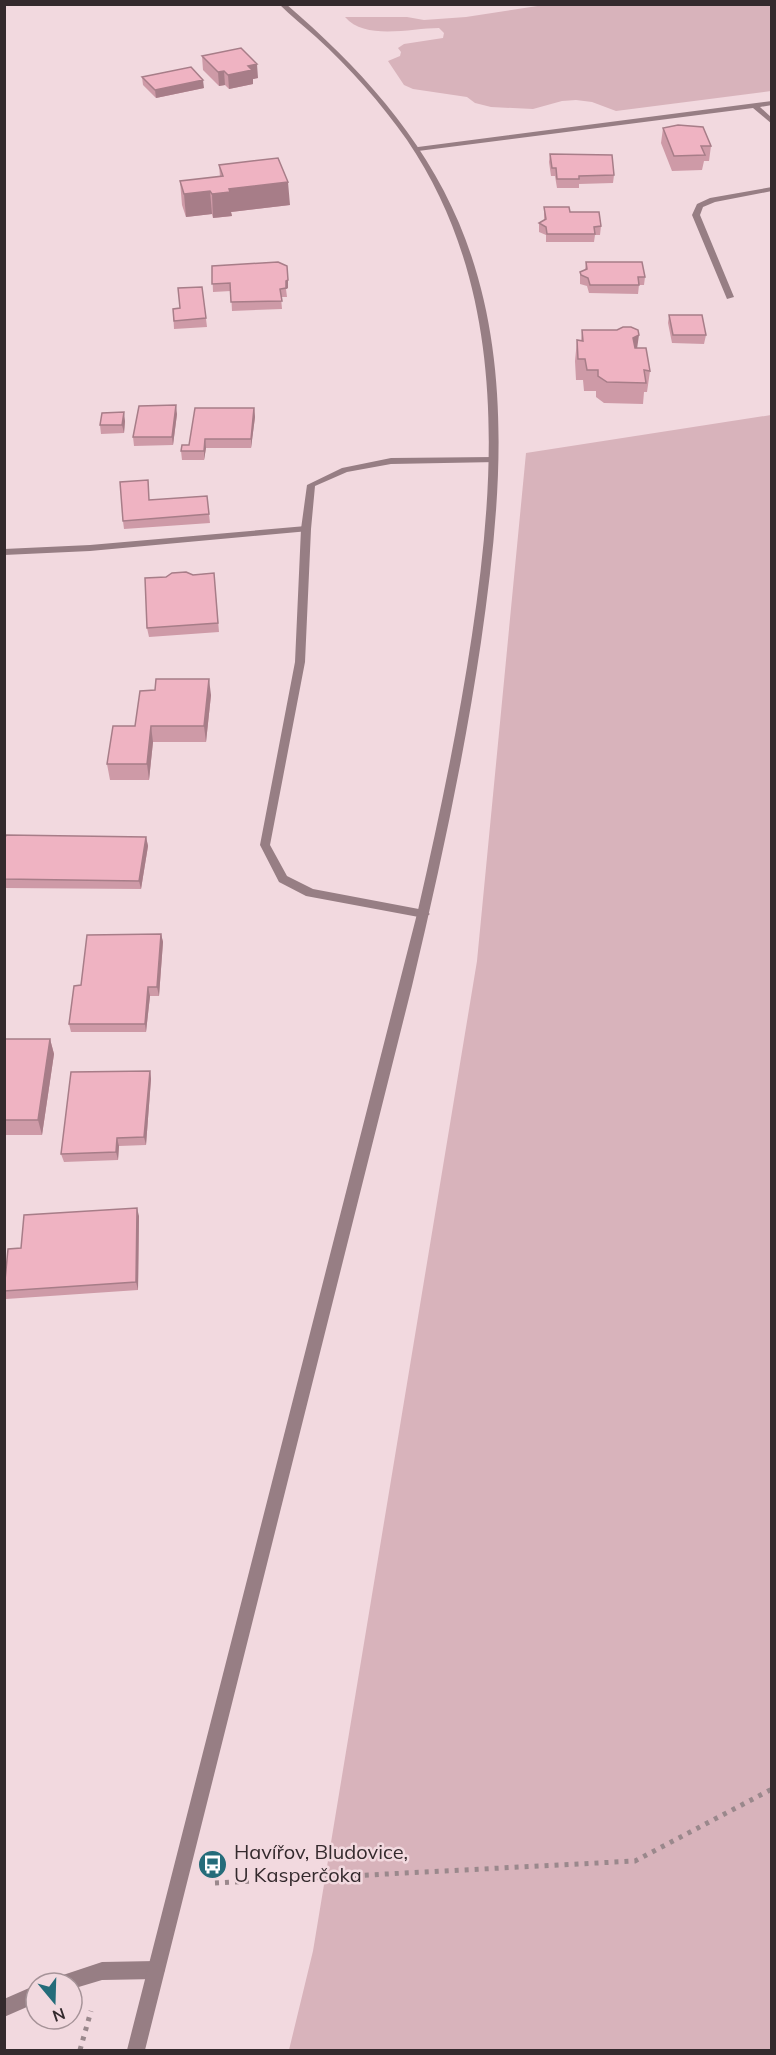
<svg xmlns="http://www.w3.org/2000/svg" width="776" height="2055" viewBox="0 0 776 2055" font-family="Mulish,sans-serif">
	<rect width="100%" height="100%" fill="#f2d9df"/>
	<path fill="#d8b3bb" d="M544,5h227v86l-155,20 -24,-9 -16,-2 -14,1 -29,8 -42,-2 -16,-4 -8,-6 -54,-8 -9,-4 -16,-24 12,-5 1,-4 -3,-4 6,-4 39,-6 1,-5 -5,-5c-28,0 -73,13 -94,-11h62l17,3 42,-3z
		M771,415v1635h-482l24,-99 164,-990 49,-508z"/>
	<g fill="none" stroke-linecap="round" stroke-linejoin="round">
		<path stroke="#9a888c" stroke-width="5" stroke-dasharray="4 6" stroke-linecap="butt" d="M215,1883l420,-22 137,-72
			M80,2050l11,-39"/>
		<path fill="#977e84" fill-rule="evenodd" d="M306,526l5,3 -2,2 -219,20 -86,4v-6l86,-4z"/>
		<path fill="#977e84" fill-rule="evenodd" d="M772,101v4l-12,2 12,11v6l-19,-16 -335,43 -4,-2 4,-2z
			M772,187v4l-57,11 -12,5 -3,8 34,82 -7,2 -35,-84 5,-11 13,-6z
			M494,457l4,3 -1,2 -106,2 -44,8 -32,14 -4,43 -6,133 -35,183 17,31 26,13 111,21 6,4 -6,4 -118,-22 -27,-14 -19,-37 35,-183 6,-133 6,-44 35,-17 49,-10z
			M156,1961l6,3 3,6 -3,6 -6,3 -54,1 -30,9v-6h-18l3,-6 45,-15z
			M36,1985v18l-32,14v-18z"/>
		<path fill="#977e84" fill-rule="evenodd" d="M279,4h7c72,62 136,131 173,219 56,133 42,280 22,419 -17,116 -42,230 -69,344l-267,1064h-18l291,-1140c21,-91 40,-182 54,-275 25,-167 35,-348 -65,-495 -26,-37 -57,-72 -91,-103 -12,-11 -25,-21 -37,-33z"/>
	</g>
	<path fill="#ce9aa7" d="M202,56l56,22 -5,1v5l-24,5 -4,-4 -6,1 -16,-16z
		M142,77l62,11 -48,10 -13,-13z
		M663,128l48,18 -2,15h-5l-2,9 -30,1 -11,-28z
		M550,154l64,21 -1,8 -34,1v4h-22l-2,-12h-4l-2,-14z
		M219,165l71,40 -59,7 1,4 -19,2 -1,-4 -26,3 -4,-12 -2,-24 40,-4z
		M544,207l26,5 31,14 -1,9h-5l-1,7h-48v-7l-7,-3v-9l5,-3z
		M586,262l59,15 -1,8h-5l-1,9 -49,-1 -2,-7 -7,-2v-12l5,-2z
		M212,266l76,14v8l-2,1 1,8h-6l1,12 -50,2 -1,-20 -18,1z
		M202,287l5,40 -33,2 -1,-20 7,-1z
		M669,315l37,20 -2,9 -32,-1 -4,-20z
		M582,330l55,18 13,23 -3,21h-3l-1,12 -39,-1 -8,-6v-6h-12l-1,-11h-7l-1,-19 2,-21 4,1z
		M254,408l1,9 -4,31h-45l-2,12h-22l-1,-9z
		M177,414l-4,31 -39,1 -1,-9z
		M125,421l-1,12 -23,1 -1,-9z
		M207,496l3,27 -86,6 -1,-8 27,-21z
		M214,573l5,59 -70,5 -2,-9 19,-51z
		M211,695l-5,47h-53l-4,38h-39l-3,-16 28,-38z
		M146,837l2,9 -7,43 -137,-1v-47z
		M161,934l2,8 -4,54h-9l-4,36h-75l-2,-8 12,-39z
		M4,1039h46l4,15 -12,81h-38z
		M150,1071l1,8 -5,66 -27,1 -1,14 -54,2 -3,-8z
		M139,1216l-1,74 -132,9 -2,-5v-10l17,-36z"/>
	<path fill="#a77d88" d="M257,64l1,14 -5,1v5l-24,5 -1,-14 20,-9z
		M224,71l1,14 -6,1 -1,-14z
		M203,80l1,8 -48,10 -1,-8z
		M288,182l2,23 -59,7 1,4 -19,2 -1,-24 17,-5z
		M210,191l2,23 -26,3 -2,-23z
		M288,280v8l-2,1v-8z
		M639,335l-3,21 -3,-18z
		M176,405l1,9 -4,31 -1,-8z
		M254,408l1,9 -4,31v-9z
		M124,412l1,9 -1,12 -2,-8z
		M205,439l1,9 -2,12v-9z
		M209,679l2,16 -5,47 -2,-16z
		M151,726l2,16 -4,38 -2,-16z
		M146,837l2,9 -7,43 -2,-8z
		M161,934l2,8 -4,54 -2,-9z
		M148,987l2,9 -4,36 -1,-8z
		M50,1039l4,15 -12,81 -4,-15z
		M150,1071l1,8 -5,66 -2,-8z
		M117,1138l2,8 -1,14 -2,-8z
		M137,1208l2,8 -1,74 -2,-8z"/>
	<path fill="#efb3c2" stroke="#a77d88" stroke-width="1.5" d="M241,48l16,16 -9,2 4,4 -24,5 -4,-4 -6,1 -16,-16z
		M191,67l12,13 -48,10 -13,-13z
		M678,125l25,2 8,19h-10l4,9 -31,1 -11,-28z
		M550,154l62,1 2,20 -35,1v3h-22l-1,-11h-4z
		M278,158l10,24 -59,7 1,3 -18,2 -2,-3 -26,3 -4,-13 43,-5 -4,-11z
		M544,207h25l1,5h29l2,14 -7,1 1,7h-48l-1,-7 -7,-4 7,-4z
		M278,262l9,4 1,14 -2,1v7l-6,1 2,12 -51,1 -1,-19 -18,1v-18z
		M586,262h56l3,15h-7l1,8h-49l-2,-7 -7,-3 -1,-3 7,-3z
		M202,287l4,31 -32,3 -1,-12 7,-1 -2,-20z
		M669,315h33l4,20h-33z
		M623,327h8l7,3 1,5 -6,3 2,10h11l4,23 -6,-1 2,13 -39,-1 -9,-6v-6h-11l-2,-11h-7l-1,-19 6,1 -1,-11h35z
		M176,405l-4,32h-39l6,-31z
		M195,408h59l-3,31h-46l-1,12h-23l1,-6h7z
		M124,412l-2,13h-22l2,-12z
		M148,480l1,20 58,-4 2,18 -86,7 -3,-39z
		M186,572l7,3 21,-2 4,50 -71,5 -2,-50 21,-1 6,-4z
		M156,679h53l-5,47h-53l-4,38h-40l6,-38h22l5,-35 15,-1z
		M6,835l140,2 -7,44 -135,-2v-38z
		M161,934l-4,53h-9l-3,37h-76l5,-38 7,-1 6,-50z
		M4,1039h46l-12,81h-34z
		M150,1071l-6,66 -27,1 -1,14 -55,2 10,-82z
		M137,1208l-1,74 -132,9 4,-42 13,-1 3,-33z"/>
	<defs>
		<symbol id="bus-disc" viewBox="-11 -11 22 22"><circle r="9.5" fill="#256c7a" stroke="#f2d9df"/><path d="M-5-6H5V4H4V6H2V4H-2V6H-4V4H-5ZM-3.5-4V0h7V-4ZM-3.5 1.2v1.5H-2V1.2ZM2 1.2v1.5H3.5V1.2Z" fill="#fff"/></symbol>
	</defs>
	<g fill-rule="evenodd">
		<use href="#bus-disc" x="196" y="1848" width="33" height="33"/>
	</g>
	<g text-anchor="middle" stroke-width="5" stroke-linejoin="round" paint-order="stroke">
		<g font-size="20" fill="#342a2d" stroke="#f2d9df" text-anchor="start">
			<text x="234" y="1859">Havířov, Bludovice,<tspan x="234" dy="23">U Kasperčoka</tspan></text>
		</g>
	</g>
	<rect width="776" height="2055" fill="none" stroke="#342a2d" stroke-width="12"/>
	<g transform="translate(54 2001) rotate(161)"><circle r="28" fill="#f2d9df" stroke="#a69398" stroke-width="1.5"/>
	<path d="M0-4.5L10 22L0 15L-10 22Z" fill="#256c7a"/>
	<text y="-9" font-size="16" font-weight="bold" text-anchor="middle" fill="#342a2d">N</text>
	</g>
</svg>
